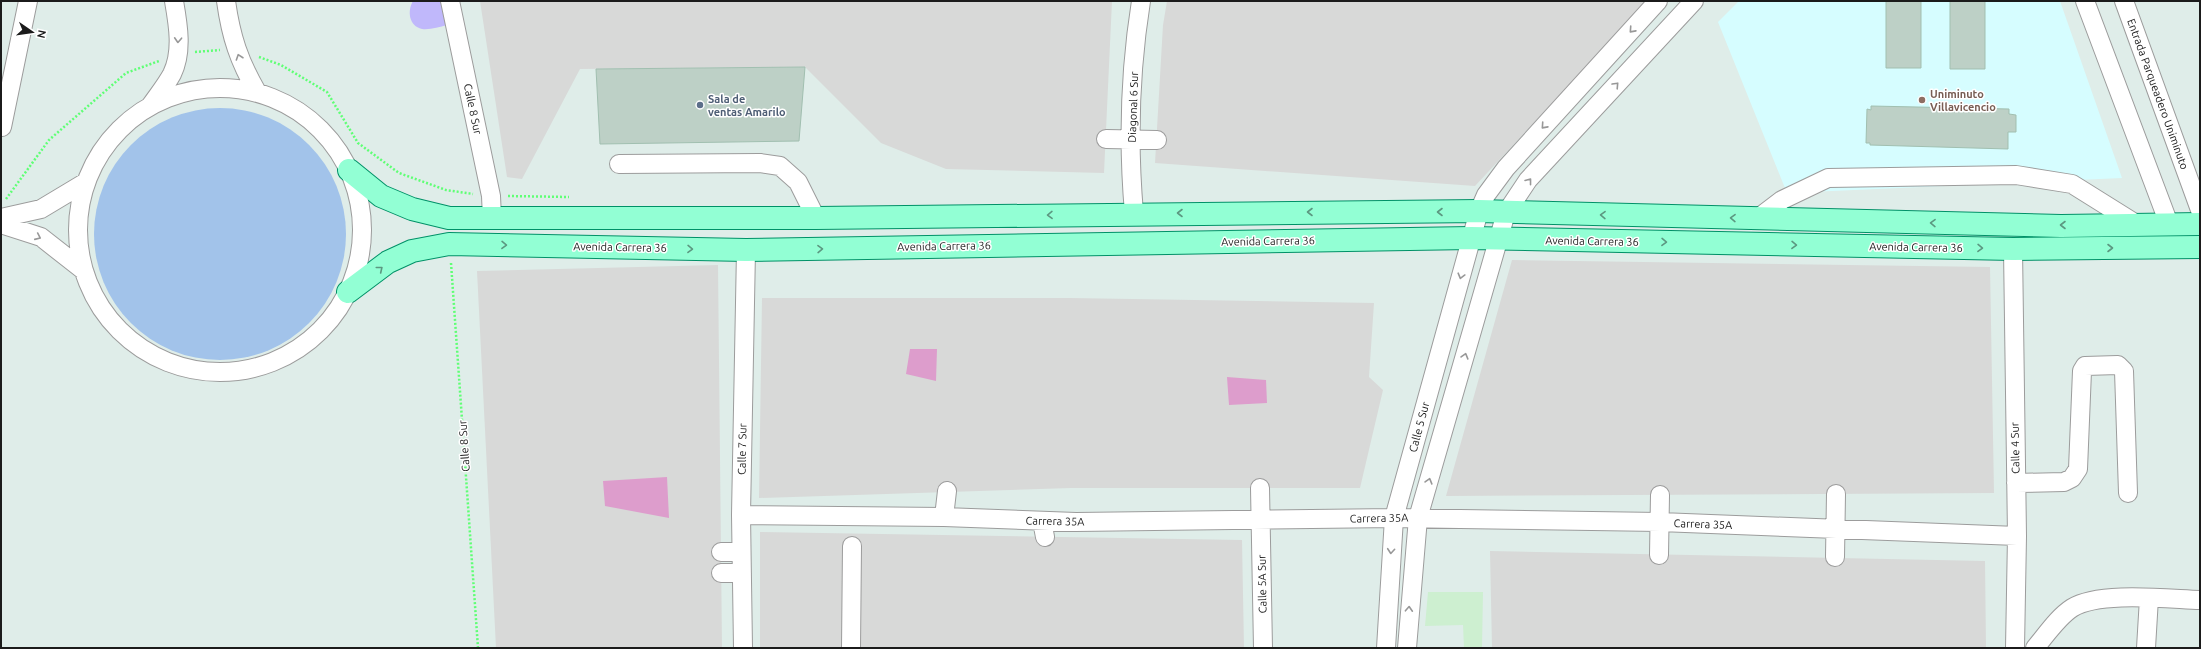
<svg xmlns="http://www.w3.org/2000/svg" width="2201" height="649" viewBox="0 0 2201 649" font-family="Ubuntu,sans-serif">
	<rect width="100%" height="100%" fill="#dfede9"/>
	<path fill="#d8d9d8" d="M480,1h632l-8,172 -158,-4 -65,-26 -76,-76 -225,2 -58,110 -15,-2z
		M1167,1h480l-172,185 -320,-23 8,-138z
		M1512,260l478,7 4,226 -548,3z
		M718,265l4,383h-226l-19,-377z
		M762,298h308l304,5 -5,74 14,13 -23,98h-289l-312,10z
		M760,532l482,8 2,108h-484z
		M1490,551l495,10 1,87h-494z"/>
	<path fill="#cdefd0" d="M1428,592h55l-1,56h-18l-1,-23 -38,1z"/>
	<path fill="#d6fdff" d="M1739,1h321l62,177 -335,15 -69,-171z"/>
	<path fill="#a2c3ea" d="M94 234a126 126 0 1 1 252 0a126 126 0 1 1-252 0Z"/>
	<path fill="#c0b8fb" d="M413,1h28l6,24c-8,2 -17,5 -25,4 -13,-3 -15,-18 -9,-28z"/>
	<path fill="#dd9dcc" d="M910,349h27l-1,32 -30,-7z
		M1227,377l39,3 1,23 -38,2z
		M667,477l2,41 -64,-12 -2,-25z"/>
	<path fill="#bdd0c6" stroke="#a1bfb0" d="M1886,1h35v67h-35z
		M1950,1h35v68h-35z
		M805,67l-6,74 -199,3 -4,-75z
		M1871,106l138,3v5l7,1v17h-8v17l-138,-4v-2h-4l1,-34 4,1z"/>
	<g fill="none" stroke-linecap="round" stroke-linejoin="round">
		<defs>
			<path id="minor" d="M226,1c5,36 13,60 31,91
				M450,1l41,195 1,22
				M2085,1l84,223
				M2124,1l76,209
				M78 230a142 142 0 1 1 284 0a142 142 0 1 1-284 0Z
				M151,105c7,-10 15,-20 21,-31 11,-22 6,-50 2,-73
				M2,127l26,-126
				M1106,139l51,1
				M619,164l141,-1 20,3 18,16 18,36
				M1134,213c-6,-69 -4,-143 7,-212
				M1,218l40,-9 45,-27
				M1757,219l25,-19 46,-22 188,-3 56,9 64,40
				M1,224l40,13 42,33
				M2013,249l4,287 -2,112
				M2016,483l48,-1 8,-4 6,-9 4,-98 3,-5 33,-1 6,6 4,122
				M1260,488l3,160
				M741,515l203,2 132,5 318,-4 266,4 357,14
				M944,517l3,-26
				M1042,521l3,16
				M721,552h20
				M1659,555l1,-60
				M1835,557l1,-63
				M721,573h21
				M743,648l-2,-133 5,-265
				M851,648l1,-102
				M1386,648l8,-130 85,-307 7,-16 20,-27 152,-167
				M1407,648l11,-130 88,-305 22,-33 166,-179
				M2035,648c11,-13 23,-31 37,-40 27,-17 96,-9 128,-8
				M2146,648l3,-50"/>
			<path id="major" d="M349,170l32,26 31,13 37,9h367l663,-7 582,15 139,-2
				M348,292l40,-30 24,-11 37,-7 297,6 725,-12 542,11 187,-2"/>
		</defs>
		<use href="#minor" stroke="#9c9c9c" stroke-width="20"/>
		<use href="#major" stroke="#009167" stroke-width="24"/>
		<path stroke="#5fff75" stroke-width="2.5" stroke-dasharray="2 2" stroke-linecap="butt" d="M195,52l25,-2
			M259,57l22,8 46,27 31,51 41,30 47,17 27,4
			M508,196l61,1
			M6,199l43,-59 77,-67 33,-12
			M451,263l27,385"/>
		<use href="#minor" stroke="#fff" stroke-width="18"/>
		<use href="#major" stroke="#92ffd4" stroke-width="22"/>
	</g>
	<defs><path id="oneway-chevron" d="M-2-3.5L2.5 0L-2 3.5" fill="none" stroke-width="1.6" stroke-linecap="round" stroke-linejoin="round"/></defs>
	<g stroke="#989898">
		<use href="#oneway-chevron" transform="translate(1632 30) rotate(132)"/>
		<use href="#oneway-chevron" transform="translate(178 40) rotate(93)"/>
		<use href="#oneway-chevron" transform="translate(239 57) rotate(-109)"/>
		<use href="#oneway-chevron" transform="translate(1616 85) rotate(-47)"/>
		<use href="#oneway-chevron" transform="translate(1544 126) rotate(132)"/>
		<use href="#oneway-chevron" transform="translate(1529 181) rotate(-52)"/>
		<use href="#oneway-chevron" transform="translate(38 237) rotate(24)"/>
		<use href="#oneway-chevron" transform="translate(1461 276) rotate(105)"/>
		<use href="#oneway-chevron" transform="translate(1465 356) rotate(-74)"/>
		<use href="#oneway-chevron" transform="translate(1429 481) rotate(-74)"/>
		<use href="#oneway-chevron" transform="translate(1391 551) rotate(95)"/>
		<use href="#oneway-chevron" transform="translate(1409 609) rotate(-87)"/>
	</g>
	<g stroke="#5c9881">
		<use href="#oneway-chevron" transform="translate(1310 212) rotate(180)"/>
		<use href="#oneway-chevron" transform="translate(1440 212) rotate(180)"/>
		<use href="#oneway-chevron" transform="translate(1180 213) rotate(180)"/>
		<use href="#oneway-chevron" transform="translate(1050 215) rotate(179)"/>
		<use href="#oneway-chevron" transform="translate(1603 215) rotate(-179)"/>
		<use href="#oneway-chevron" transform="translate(1733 218) rotate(-179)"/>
		<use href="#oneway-chevron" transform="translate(1933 223) rotate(-179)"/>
		<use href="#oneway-chevron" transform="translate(2063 225) rotate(180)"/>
		<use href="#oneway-chevron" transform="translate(1664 242) rotate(1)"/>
		<use href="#oneway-chevron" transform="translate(504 245) rotate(1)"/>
		<use href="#oneway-chevron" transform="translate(1794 245) rotate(1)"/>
		<use href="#oneway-chevron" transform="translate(1980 248) rotate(1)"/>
		<use href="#oneway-chevron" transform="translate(2110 248)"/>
		<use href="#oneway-chevron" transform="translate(690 249) rotate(1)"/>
		<use href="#oneway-chevron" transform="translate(820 249) rotate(-1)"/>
		<use href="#oneway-chevron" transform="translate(380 269) rotate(-39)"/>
	</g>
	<circle fill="#8d6e63" stroke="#fff" stroke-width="1.5" cx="1922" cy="100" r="4"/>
	<circle fill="#5c6f8a" stroke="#fff" stroke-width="1.5" cx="700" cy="105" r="4"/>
	<g text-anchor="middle" stroke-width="3" stroke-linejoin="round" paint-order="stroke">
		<g font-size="11" font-weight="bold" fill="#785e54" stroke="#fff" text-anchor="start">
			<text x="1930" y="98">Uniminuto<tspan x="1930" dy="13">Villavicencio</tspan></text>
		</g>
		<g font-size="11" fill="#1b1b1b" stroke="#fff">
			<text transform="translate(2158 94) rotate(70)" y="4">Entrada Parqueadero Uniminuto</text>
			<text transform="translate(1133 107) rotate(-88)" y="4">Diagonal 6 Sur</text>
			<text transform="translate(473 109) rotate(78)" y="4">Calle 8 Sur</text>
			<text transform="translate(1268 241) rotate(-1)" y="4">Avenida Carrera 36</text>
			<text transform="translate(1592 241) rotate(1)" y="4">Avenida Carrera 36</text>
			<text transform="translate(944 246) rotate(-1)" y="4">Avenida Carrera 36</text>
			<text transform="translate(620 247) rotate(1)" y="4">Avenida Carrera 36</text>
			<text transform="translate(1916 247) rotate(1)" y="4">Avenida Carrera 36</text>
			<text transform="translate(1419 427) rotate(-75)" y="4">Calle 5 Sur</text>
			<text transform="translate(464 446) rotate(-94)" y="4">Calle 8 Sur</text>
			<text transform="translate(2015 448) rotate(-91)" y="4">Calle 4 Sur</text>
			<text transform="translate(742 449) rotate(-89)" y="4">Calle 7 Sur</text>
			<text transform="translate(1379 518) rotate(-1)" y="4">Carrera 35A</text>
			<text transform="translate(1055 521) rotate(1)" y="4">Carrera 35A</text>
			<text transform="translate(1703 524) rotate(2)" y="4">Carrera 35A</text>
			<text transform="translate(1262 584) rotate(-91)" y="4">Calle 5A Sur</text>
		</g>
		<g font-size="11" font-weight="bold" fill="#4e5e75" stroke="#fff" text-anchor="start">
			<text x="708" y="103">Sala de<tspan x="708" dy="13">ventas Amarilo</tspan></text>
		</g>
	</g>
	<rect width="2201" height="649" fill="none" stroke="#1b1b1b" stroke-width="4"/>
	<g transform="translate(32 32) rotate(103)" stroke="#ffffff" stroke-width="3" paint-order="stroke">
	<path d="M0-3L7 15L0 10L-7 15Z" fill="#1b1b1b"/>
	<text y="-6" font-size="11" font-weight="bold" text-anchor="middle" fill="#1b1b1b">N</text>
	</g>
</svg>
